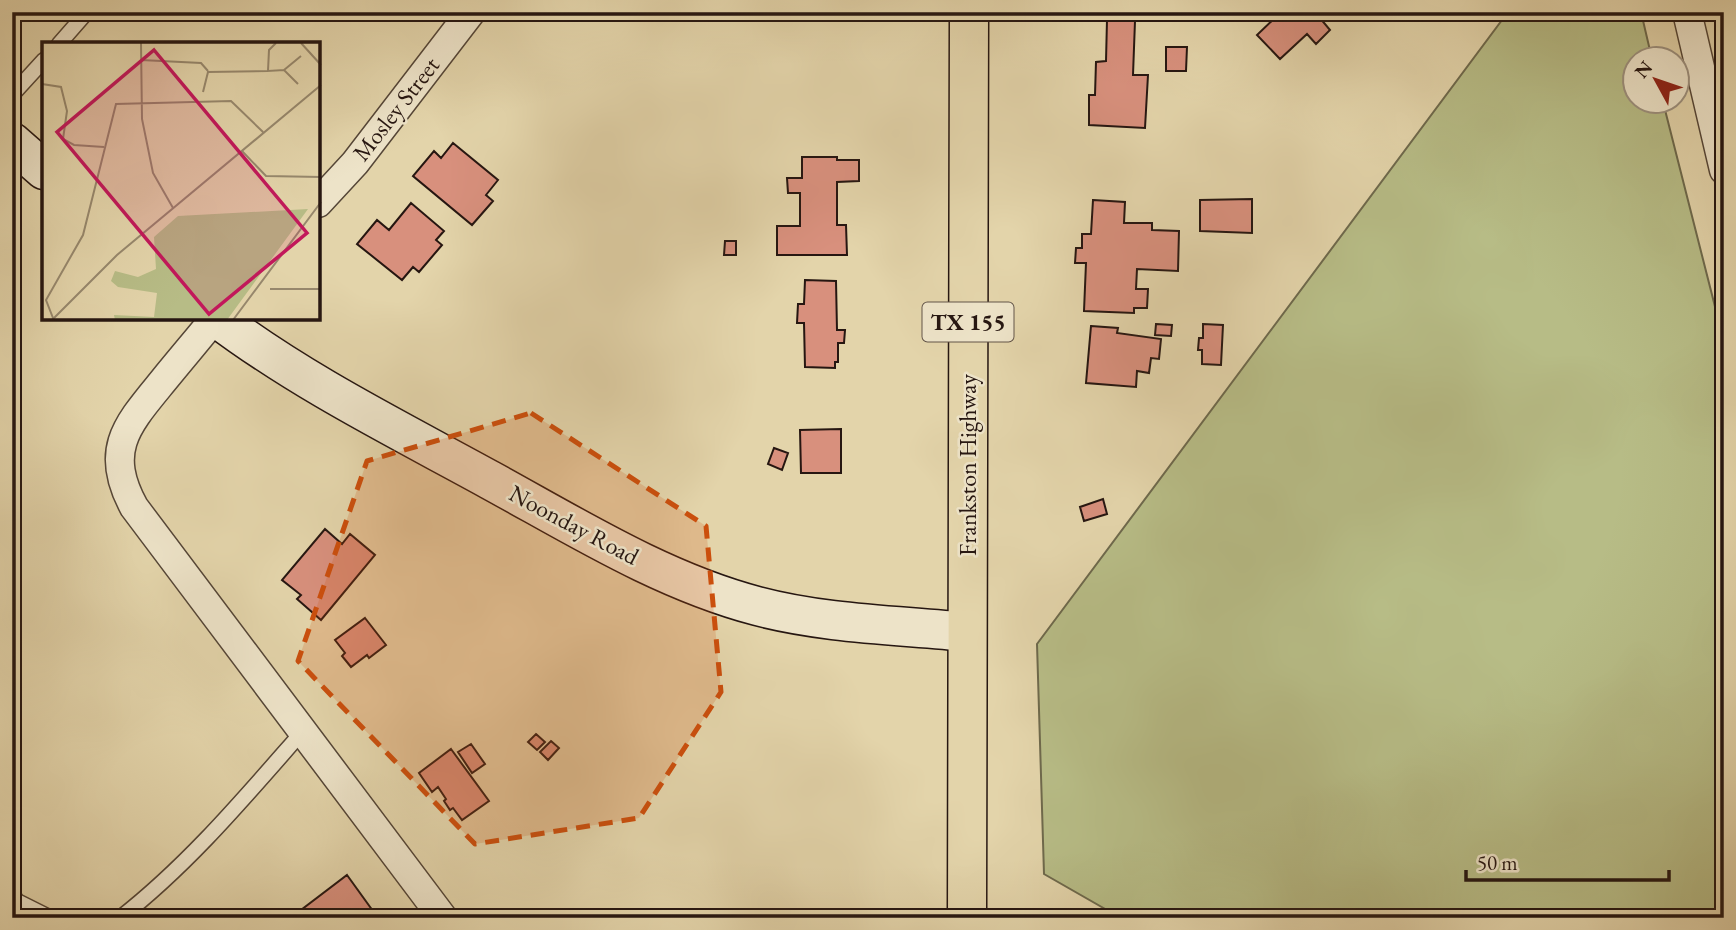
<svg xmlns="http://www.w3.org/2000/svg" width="1736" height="930" viewBox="0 0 1736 930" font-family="'EB Garamond',serif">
	<rect width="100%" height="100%" fill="#e3d4aa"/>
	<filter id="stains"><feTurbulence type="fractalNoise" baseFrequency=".00286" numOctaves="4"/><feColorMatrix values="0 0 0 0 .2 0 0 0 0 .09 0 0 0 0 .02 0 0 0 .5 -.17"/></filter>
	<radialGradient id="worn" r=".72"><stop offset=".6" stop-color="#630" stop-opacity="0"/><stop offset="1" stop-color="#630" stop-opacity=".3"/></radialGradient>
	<path fill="#b7bc86" stroke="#6e694c" stroke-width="2" d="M1508,12h133l11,47 -18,1v42h29l61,240v576h-603l-77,-44 -7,-230z"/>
	<path fill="#d8907d" stroke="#261611" stroke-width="2" d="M1277,12h38l15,18 -14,14 -9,-10 -27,25 -23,-24 22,-21z
		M1107,20l28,1 -2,54h15l-3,53 -56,-3v-30h6l1,-33 10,-1z
		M1166,47h21l-1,24h-20z
		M453,143l45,37 -12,15 7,6 -21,24 -59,-49 21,-25 7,7z
		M802,157h35v3h22v21l-22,1v43h9l1,30h-70v-29h23v-33h-12l-1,-15h15z
		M1252,199v34l-52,-2v-31z
		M1093,200l32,2 -1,21h28v7l27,1 -1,40 -41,-2 -1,20h12l-1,19h-13v5l-50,-2 2,-48h-11l1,-15h6v-14h9z
		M411,203l33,28 -8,9 6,5 -23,27 -6,-5 -11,13 -45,-36 20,-24 12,10z
		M725,241h11v14h-12z
		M805,280l31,1 1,49h8l-1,13h-6v19h-3v6l-30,-1 -1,-44h-7l1,-19h6z
		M1156,324l16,1 -1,11 -16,-1z
		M1203,324l20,1 -2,40 -19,-1v-14h-4l1,-12h4z
		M1091,326l27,2 -1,5 44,6 -2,20 -8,-1 -2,15 -12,-2 -1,16 -50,-4z
		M841,429v44h-40l-1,-43z
		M774,448l14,5 -6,17 -14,-6z
		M1103,499l4,15 -23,7 -4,-14z
		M325,529l17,15 8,-10 25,21 -54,65 -24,-21 4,-4 -19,-15z
		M365,618l21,27 -17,13 -2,-3 -16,12 -9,-11 3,-3 -10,-13z
		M536,734l9,8 -8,8 -9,-8z
		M551,741l8,7 -11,12 -8,-8z
		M471,744l14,20 -13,9 -14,-21z
		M451,749l38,52 -27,19 -9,-12 -3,2 -6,-9 2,-2 -8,-12 -6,5 -13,-19z
		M347,875l31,43h-71l-6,-8z"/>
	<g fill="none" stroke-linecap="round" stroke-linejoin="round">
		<defs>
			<path id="lane" d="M59,44l28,-32
				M12,95l32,-35
				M12,894l5,7 34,17
				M120,918c69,-54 125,-121 183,-187"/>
			<path id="street" d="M1687,12l37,158
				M318,203l37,-40 116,-151
				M215,318c-17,21 -35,42 -52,63 -36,44 -60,69 -29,126l309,411"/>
			<path id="secondary" d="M12,142l32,28
				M217,318c85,64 180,111 273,162 86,47 172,101 267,126 68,18 141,19 210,26"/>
			<path id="primary" d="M967,918l2,-906"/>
		</defs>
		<use href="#lane" stroke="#554637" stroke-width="17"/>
		<use href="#street" stroke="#554637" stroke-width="31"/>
		<use href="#secondary" stroke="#261611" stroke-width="41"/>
		<use href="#primary" stroke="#261611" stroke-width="41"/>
		<use href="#lane" stroke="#ede3c8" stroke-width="14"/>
		<use href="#street" stroke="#ede3c8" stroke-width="28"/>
		<use href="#secondary" stroke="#ede3c8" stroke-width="38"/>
		<use href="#primary" stroke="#e3d4aa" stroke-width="38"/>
	</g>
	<path fill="#cb4f0d" fill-opacity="0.2" stroke="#cb4f0d" stroke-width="5" stroke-dasharray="14 9" stroke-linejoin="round" d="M531,413l175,113 15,166 -82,126 -164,26 -177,-183 69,-200z"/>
	<g text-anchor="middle" stroke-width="5" stroke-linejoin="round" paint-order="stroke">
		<rect fill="#ede3c8" stroke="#625448" stroke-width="2" x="922.5" y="302.5" width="91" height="39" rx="5"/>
		<g font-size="23" font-weight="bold" fill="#261611">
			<text x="968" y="330">TX 155</text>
		</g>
		<g font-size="24" fill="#261611" stroke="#ede3c8">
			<text transform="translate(396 109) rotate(-52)" y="8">Mosley Street</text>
			<text transform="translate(968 465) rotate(-90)" y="8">Frankston Highway</text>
			<text transform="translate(574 525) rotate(28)" y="8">Noonday Road</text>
		</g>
	</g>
	<g transform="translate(42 42)">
		<rect width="278" height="278" fill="#e3d4aa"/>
		<path d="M266,167l-81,111h-112l-1,-5 40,2 3,-24 -39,-6 -7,-6 4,-10 23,6 18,-8 -2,-32 24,-21z" fill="#b7bc86"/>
		<path fill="none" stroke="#97886d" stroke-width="2" d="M99,1l1,76 11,54 20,35M234,1l-7,7 -1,21 16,-1 14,14M259,1l20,22M99,18l60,3 7,8M242,28l17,-14M0,42l19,3 6,24 -4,28 11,6 30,2M161,50l5,-20 60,-1M200,109l24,25 55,1M228,247h51M11,276l-7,-18 37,-65 33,-131 115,-3 32,31M10,278l65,-65 204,-170M191,278l88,-118"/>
		<path fill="#c2185b" fill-opacity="0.15" stroke="#c2185b" stroke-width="3.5" d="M112,8l153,183 -98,81 -152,-182z"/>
		<rect width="278" height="278" fill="none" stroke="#261611" stroke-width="3.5"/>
	</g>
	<rect width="1736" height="930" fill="none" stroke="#e3d4aa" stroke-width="42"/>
	<rect x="14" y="14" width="1708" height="902" fill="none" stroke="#261611" stroke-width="3.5"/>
	<rect x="21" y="21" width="1694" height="888" fill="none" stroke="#261611" stroke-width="2"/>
	<g transform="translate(1656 80) rotate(310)"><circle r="33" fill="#ede3c8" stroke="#9d917f" stroke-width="2"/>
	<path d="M0-5L12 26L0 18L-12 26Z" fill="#8f2418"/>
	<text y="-10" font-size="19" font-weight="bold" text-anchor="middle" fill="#261611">N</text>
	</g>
	<path d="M1466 870v10h203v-10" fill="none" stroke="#261611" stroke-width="3.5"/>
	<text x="1477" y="870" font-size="21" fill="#261611" stroke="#ede3c8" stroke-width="5" paint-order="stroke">50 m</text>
	<rect width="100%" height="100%" filter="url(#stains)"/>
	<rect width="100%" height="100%" fill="url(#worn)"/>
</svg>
